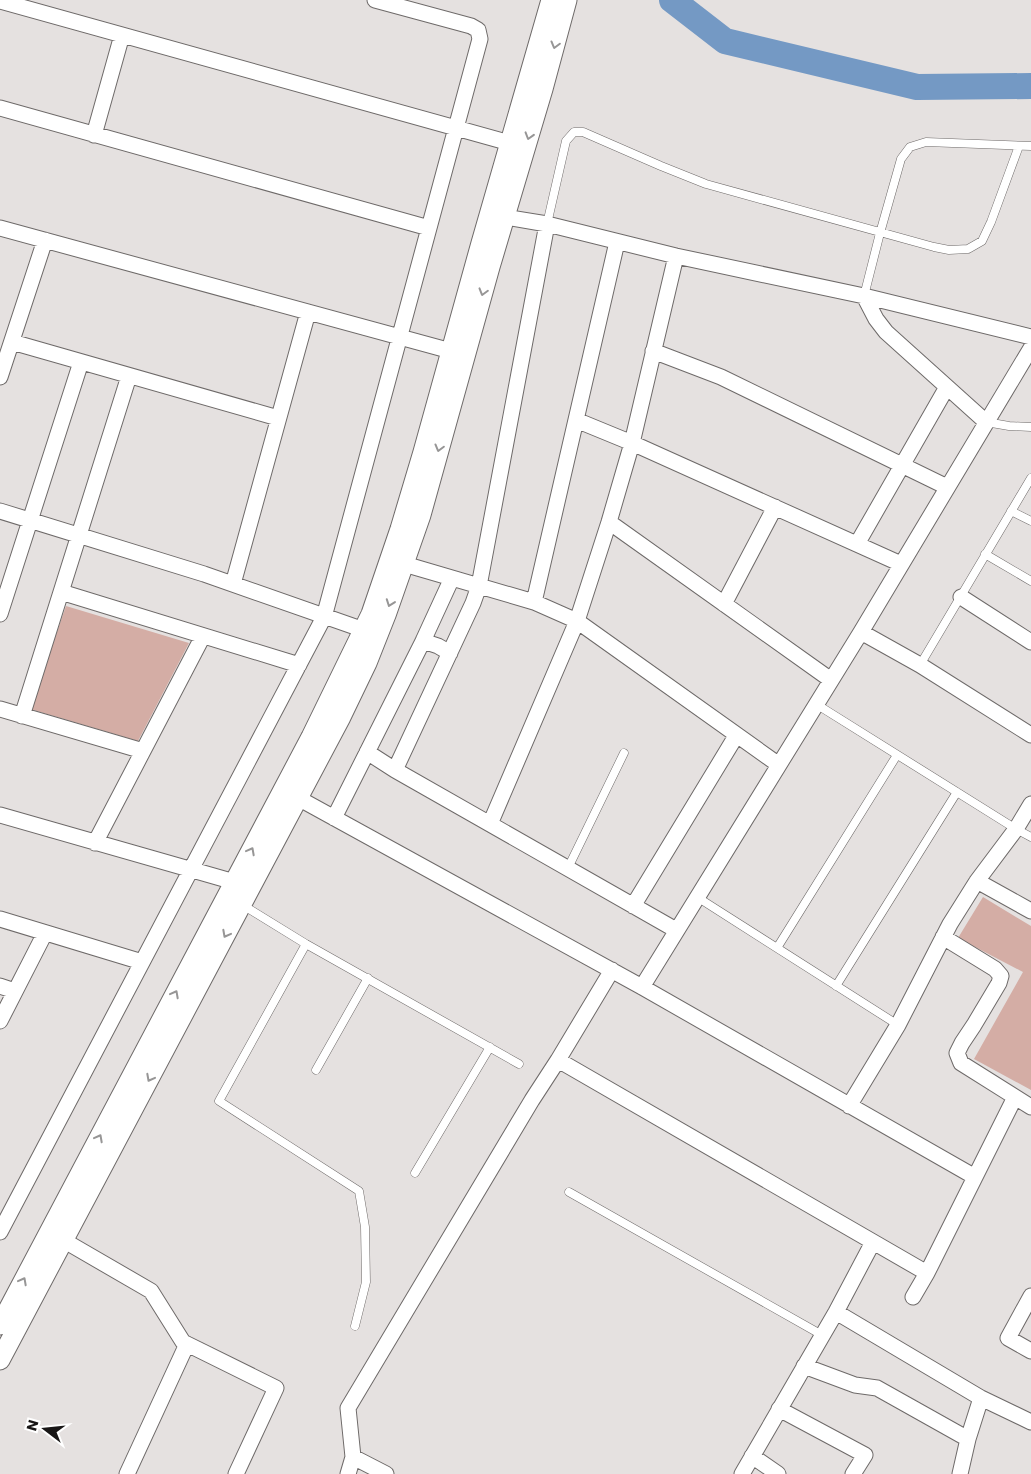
<svg xmlns="http://www.w3.org/2000/svg" width="1031" height="1474" viewBox="0 0 1031 1474" font-family="Poppins,sans-serif">
	<rect width="100%" height="100%" fill="#e5e1e0"/>
	<path fill="#d4ada5" d="M66,606l123,37 -51,98 -108,-32z
		M983,897l48,29v164l-57,-31 49,-87 -65,-34z"/>
	<g fill="none" stroke-linecap="round" stroke-linejoin="round">
		<path stroke="#7499c4" stroke-width="26" d="M672,0l53,41 192,46 114,-1"/>
		<defs>
			<path id="service" d="M547,224l19,-83 8,-9h9l78,34 45,18 228,63 15,3 19,-1 14,-8 9,-19 28,-76
				M864,296l16,-63 21,-74 9,-12 16,-5 105,4
				M986,422l23,4 22,1
				M1011,511l20,10
				M985,554l46,27
				M920,665l111,-187
				M816,704l200,125 15,8
				M568,868l56,-115
				M697,897l201,128
				M241,904l65,40 213,120
				M306,944l-87,157 140,90 6,36 1,55 -11,44
				M777,948l120,-193
				M836,986l121,-194
				M316,1070l52,-92
				M415,1173l75,-126
				M569,1192l253,143"/>
			<path id="minor" d="M0,1l510,142
				M0,108l429,120
				M94,135l28,-100
				M505,217l42,7 129,32 188,40 167,41
				M0,228l462,126
				M864,296l12,23 10,13 100,90
				M12,342l266,76
				M653,351l68,26 226,110
				M0,377l45,-137
				M576,420l56,23 269,121
				M0,511l204,63 160,56
				M609,522l222,158
				M857,544l90,-157
				M404,564l130,38 43,19 202,144
				M233,584l75,-272
				M61,592l238,73
				M961,597l70,45
				M534,602l83,-360
				M724,604l51,-97
				M0,614l81,-252
				M861,632l59,33 111,70
				M423,641l15,5 12,7
				M0,709l143,42
				M22,716l107,-340
				M367,752l28,18 281,160
				M395,770l78,-167 6,-17 68,-362
				M298,798l344,189 333,190
				M0,815l245,70
				M334,818l89,-177 29,-63
				M490,824l87,-203 32,-99 23,-79 44,-187
				M95,843l108,-207
				M977,881l54,30
				M633,906l103,-170
				M0,919l142,43
				M943,937l52,32 6,7 -2,7 -25,42 -12,18 -5,10 4,10 70,44
				M0,986l15,5
				M642,987l219,-355 170,-284
				M0,1021l45,-88
				M558,1060l369,213
				M849,1106l49,-81 52,-101 27,-43 39,-52 15,-25
				M0,1232l324,-615 156,-578 -2,-9 -7,-4 -96,-26
				M63,1240l88,51 32,51 93,46 -40,86
				M1031,1296l-23,42 23,13
				M913,1297l14,-24 88,-176
				M836,1312l145,86 50,24
				M804,1366l51,19 22,3 91,51
				M779,1409l86,46 -12,19
				M752,1456l26,18
				M353,1457l33,17
				M127,1474l60,-130
				M348,1474l5,-17 -5,-49 184,-308 26,-40 54,-90
				M742,1474l94,-162 37,-70
				M960,1474l8,-35 13,-41"/>
			<path id="tertiary" d="M0,1325l311,-588 60,-123 29,-85 23,-77 58,-209 70,-243
				M0,1360l341,-643 26,-54 19,-48 35,-100 69,-248 53,-178 24,-89"/>
		</defs>
		<use href="#service" stroke="#6e6a69" stroke-width="9"/>
		<use href="#minor" stroke="#6e6a69" stroke-width="17"/>
		<use href="#tertiary" stroke="#6e6a69" stroke-width="21"/>
		<use href="#service" stroke="#fff" stroke-width="8"/>
		<use href="#minor" stroke="#fff" stroke-width="15"/>
		<use href="#tertiary" stroke="#fff" stroke-width="19"/>
	</g>
	<defs><path id="oneway-chevron" d="M-2-3.5L2.5 0L-2 3.5" fill="none" stroke-width="1.6" stroke-linecap="round" stroke-linejoin="round" transform="scale(1.25)"/></defs>
	<g stroke="#979696">
		<use href="#oneway-chevron" transform="translate(555 45) rotate(105)"/>
		<use href="#oneway-chevron" transform="translate(529 136) rotate(107)"/>
		<use href="#oneway-chevron" transform="translate(483 292) rotate(106)"/>
		<use href="#oneway-chevron" transform="translate(439 448) rotate(105)"/>
		<use href="#oneway-chevron" transform="translate(390 603) rotate(110)"/>
		<use href="#oneway-chevron" transform="translate(251 851) rotate(-62)"/>
		<use href="#oneway-chevron" transform="translate(226 934) rotate(118)"/>
		<use href="#oneway-chevron" transform="translate(175 994) rotate(-62)"/>
		<use href="#oneway-chevron" transform="translate(150 1078) rotate(118)"/>
		<use href="#oneway-chevron" transform="translate(99 1138) rotate(-62)"/>
		<use href="#oneway-chevron" transform="translate(23 1281) rotate(-62)"/>
	</g>
	<g transform="translate(45 1429) rotate(286)" stroke="#ffffff" stroke-width="4" paint-order="stroke">
	<path d="M0-4L9 19L0 12L-9 19Z" fill="#181616"/>
	<text y="-8" font-size="14" font-weight="bold" text-anchor="middle" fill="#181616">N</text>
	</g>
</svg>
